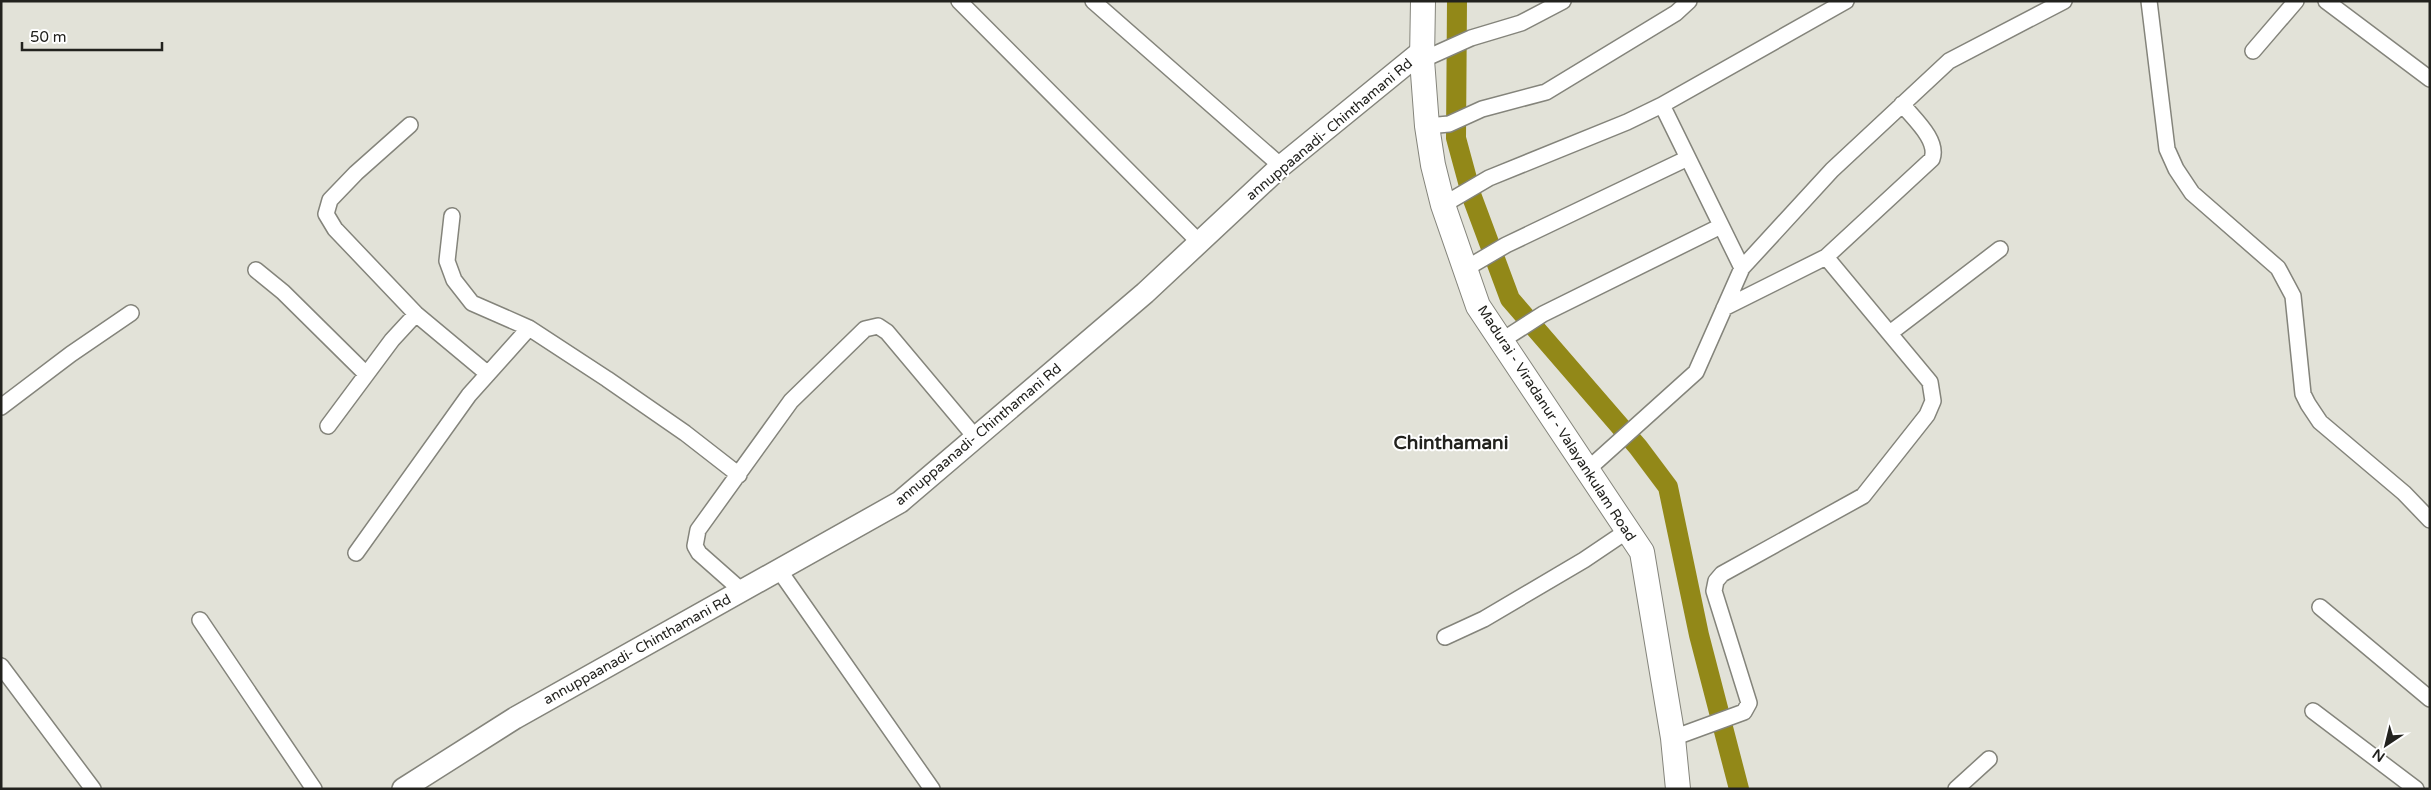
<svg xmlns="http://www.w3.org/2000/svg" width="2431" height="790" viewBox="0 0 2431 790" font-family="'Varela Round',sans-serif">
	<rect width="100%" height="100%" fill="#e2e2d8"/>
	<g fill="none" stroke-linecap="round" stroke-linejoin="round">
		<path stroke="#928818" stroke-width="20" d="M1457,1l-1,137 16,59 38,102 128,148 30,40 31,148 40,154"/>
		<defs>
			<path id="street" d="M959,1l240,241
				M1093,1l188,165
				M2149,1l18,148 9,20 16,24 86,75 15,28 10,98 5,10 12,18 84,71 26,27
				M2326,1l104,78
				M2253,51l43,-50
				M1422,60l49,-22 50,-15 42,-22
				M1662,105l184,-104
				M410,125l-54,48 -26,27 -4,14 9,15 81,85 72,60
				M1427,126l22,-2 33,-15 64,-17 130,-79 13,-12
				M1443,205l46,-27 138,-56 35,-17 80,163
				M452,216l-5,45 7,19 18,23 57,25 78,51 78,54 54,42
				M1465,269l41,-24 182,-87
				M256,270l27,22 83,82
				M1724,308l102,-51 106,-98c7,-19 -19,-41 -30,-55
				M1890,333l110,-84
				M1501,341l42,-27 178,-88
				M1,407l70,-53 60,-41
				M328,426l64,-86 24,-26
				M1586,471l110,-99 46,-104 90,-98 117,-109 115,-60
				M356,553l113,-158 60,-67
				M779,570l153,219
				M742,591l-43,-38 -4,-7 3,-16 93,-129 74,-72 13,-3 9,6 89,106
				M2320,607l110,92
				M200,620l114,169
				M1445,637l39,-18 100,-59 43,-29
				M1,666l92,123
				M2313,711l103,78
				M1673,738l71,-26 5,-9 -35,-112 2,-10 6,-7 141,-78 64,-81 6,-14 -3,-19 -104,-125
				M1956,789l33,-30"/>
			<path id="secondary" d="M403,789l112,-71 385,-216 245,-209 136,-127 141,-115"/>
			<path id="primary" d="M1423,1l-1,59 5,66 6,39 10,40 35,101 164,246 31,186 5,51"/>
		</defs>
		<use href="#street" stroke="#84847b" stroke-width="18"/>
		<use href="#secondary" stroke="#84847b" stroke-width="24"/>
		<use href="#primary" stroke="#84847b" stroke-width="26"/>
		<use href="#street" stroke="#fff" stroke-width="15"/>
		<use href="#secondary" stroke="#fff" stroke-width="21"/>
		<use href="#primary" stroke="#fff" stroke-width="24"/>
	</g>
	<g text-anchor="middle" stroke-width="4" stroke-linejoin="round" paint-order="stroke">
		<g font-size="14" fill="#22221e" stroke="#fff">
			<text transform="translate(1329 129) rotate(-40)" y="5">annuppaanadi- Chinthamani Rd</text>
			<text transform="translate(1557 423) rotate(57)" y="5">Madurai - Viradanur - Valayankulam Road</text>
			<text transform="translate(978 434) rotate(-40)" y="5">annuppaanadi- Chinthamani Rd</text>
			<text transform="translate(637 649) rotate(-29)" y="5">annuppaanadi- Chinthamani Rd</text>
		</g>
		<g font-size="19" font-weight="bold" fill="#22221e" stroke="#fff">
			<text x="1451" y="449">Chinthamani</text>
		</g>
	</g>
	<rect width="2431" height="790" fill="none" stroke="#22221e" stroke-width="5"/>
	<g transform="translate(2386 745) rotate(215)" stroke="#ffffff" stroke-width="4" paint-order="stroke">
	<path d="M0-4L9 19L0 12L-9 19Z" fill="#22221e"/>
	<text y="-8" font-size="14" font-weight="bold" text-anchor="middle" fill="#22221e">N</text>
	</g>
	<path d="M22 42v8h140v-8" fill="none" stroke="#22221e" stroke-width="2.5"/>
	<text x="30" y="42" font-size="15" fill="#22221e" stroke="#ffffff" stroke-width="4" paint-order="stroke">50 m</text>
</svg>
